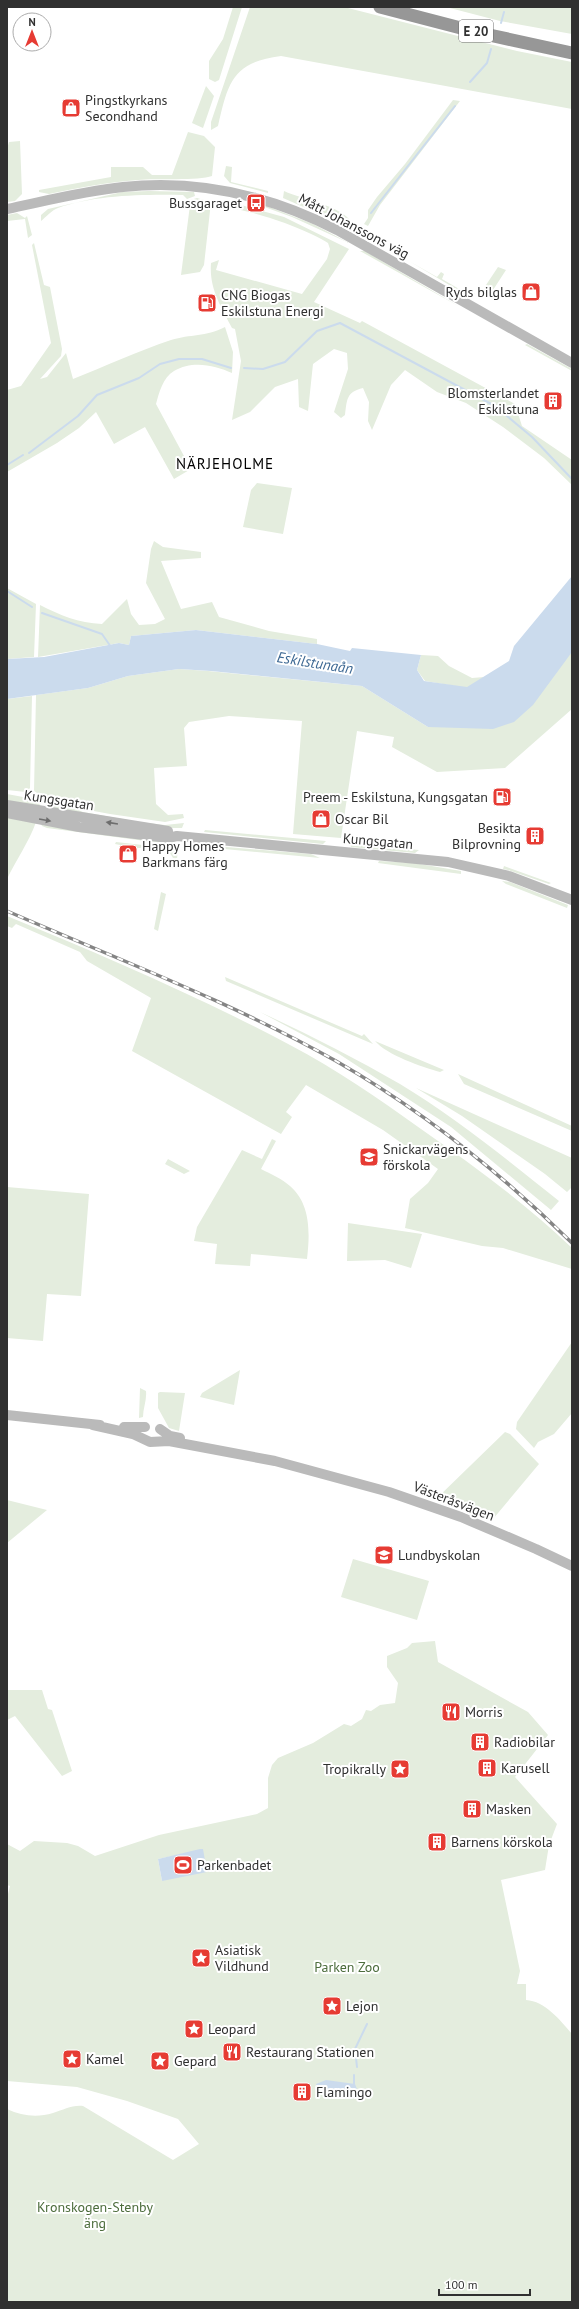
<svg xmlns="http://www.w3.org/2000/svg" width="579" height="2309" viewBox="0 0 579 2309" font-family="'PT Sans',sans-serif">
	<rect width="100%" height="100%" fill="#fff"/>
	<path fill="#e4edde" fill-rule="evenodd" d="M233,7h9l-23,73 -4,2 -6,-3v-18l14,-22z
		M250,7h94l173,44 55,11v47l-291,-53c-49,6 -53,27 -63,70l-7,4v-8z
		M446,7h126v27l-72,-13z
		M206,86l8,10 -11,32 -11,-5z
		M453,100l7,1 -80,104 -12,21 -4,-2 4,-6v-8l9,-13 28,-33z
		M188,132l16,4 11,11 -3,29c-13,5 -57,2 -74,4 -30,2 -60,8 -89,14l-10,-2v-2l72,-13v-10h32l9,8h20z
		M20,141l2,53 -7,7 -8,1v-53l2,-7z
		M226,166l6,1 -1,15 37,9v2l-38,-10 -6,-7z
		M149,191l45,1 1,4 -8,3 -4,-4c-37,-1 -90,0 -125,13 -6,2 -12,9 -17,13v-6l7,-6 74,-17z
		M284,191c20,9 55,14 68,31l-3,5 -66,-29z
		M197,198l14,4 -7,63 -4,7 -19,3 9,-70 -3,-4z
		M222,202l19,3 43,12 65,32 -35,53 46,21 2,-2 153,83 7,22 50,34v25l-28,-27 -41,-31 -37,-24 -29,-11 -32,-22 -14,15 -19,45 -4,-9 1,-19 -6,-14c-17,4 -16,12 -18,27l-4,3 -7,-6 14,-43 -1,-16 -13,-4 -21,15 -5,47 -9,-4 -1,-28 -23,8 -25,25 -18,8 9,-59 -6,-32 -3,-1c-11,-22 -23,-39 -21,-65l8,-3 -3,10 86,24 25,-35 3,-10 -2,-6c-23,-15 -77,-33 -104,-36l-3,3 -2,-2z
		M259,203l54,21 36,19 -57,-26 -33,-12z
		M17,213l8,5 2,-2 5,19 -4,3 -3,-19 -18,2v-6z
		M34,243l10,42 6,2 12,62 -1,7 -21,23 7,-2 19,-24 7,26c33,-13 65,-28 98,-39 20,-6 34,-3 54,-13l8,25 -1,21c-17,-8 -40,-13 -58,-2 -11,6 -15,22 -18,33l35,65 -17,10 -29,-52 -31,17 -18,-32 -17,16 -22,15 -50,29v-82l14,-4 30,-43 -19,-98z
		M360,251h5l15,9 80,47z
		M409,261l28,16 4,-5 3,2 -2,5 24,14 3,-4 6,5 -9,1z
		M498,267l8,3 -13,20 -7,-5z
		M527,344l45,25v2l-47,-26z
		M257,483l35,5 -9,46 -40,-7 8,-37z
		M154,541l9,6 38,5v6l-40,3 20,48 31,-7 7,15 50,14 48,8v5l-121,-14 -65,6 -2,9 -10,-2 -81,14 2,-52c20,10 38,18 62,19l25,-25 4,15 8,11 16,-1 10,-5 -19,-36 5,-34z
		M7,588l29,16 -2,53 -27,2z
		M572,652v57l-67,59 -68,4 -45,-25 2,-10 -37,-6 -16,107 -48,-4 9,-113 -73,-5 -40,6 -5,6 3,38 -33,2 2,36 12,11 15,-1 1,4 -19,4 -55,-8 -27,-5 -13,-7 -28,-6 -8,-5 2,-96 52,-7 40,-12 51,-7 29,2 154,15 66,41 136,-66z
		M421,655l17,1 11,10 23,12 12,-1 -17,11 -42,-7 -8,-11z
		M32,696l-2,92 -4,4 -19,-2v-91z
		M7,794l32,6 1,7 -33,-5z
		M48,801l16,3 19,8 56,10 26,3 19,-2 -2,5h-13l-125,-19z
		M7,816l29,6c-7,20 -20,38 -29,57z
		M41,824l132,18 3,3 -129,-17 -5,-2z
		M205,830l121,11 -3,3 -119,-12z
		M116,842l62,7 -1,10 -4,-1c-7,-13 -21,-13 -33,-10 -7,1 -18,-3 -25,-4z
		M349,843l70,7 -4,3 -64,-6z
		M203,845l108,9 9,4 -117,-11z
		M379,861l35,2 47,8v3l-83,-11z
		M504,866l47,17 -2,1 -41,-14 -5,-1z
		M502,881l8,1 58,23 -1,3 -61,-24z
		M161,892l5,2 -8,37 -4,-2z
		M7,916c95,39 193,81 283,129 46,24 89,54 131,84 53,37 104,74 151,119v21l-69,-21 -21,-2 -77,-18 5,-29 18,-16 10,-14 -55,-39 -77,-45 -20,27 6,5 -11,17 -149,-83 19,-53 -64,-37 -7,-9 -64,-28 -4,4 -5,-2z
		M225,977l137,59 2,-2 9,10 -147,-63z
		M260,1012c48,22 95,46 140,72 55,33 109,77 159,117l-8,9 -100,-83 -112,-73z
		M375,1041l69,29 -4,2c-18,-5 -53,-17 -65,-31z
		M458,1074l114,52v5l-108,-47z
		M416,1088l156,70v29l-5,5 -22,-18 -83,-58z
		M272,1139l4,2 -15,28c10,5 21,10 29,17 21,18 20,48 17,73l-56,-5 -1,12 -35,-2 2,-20 -23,-3 3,-14 45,-77 20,9z
		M168,1159l22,12 -6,3 -19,-10z
		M7,1187l82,7 -8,102 -34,-2 -4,47 -36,-3z
		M348,1223l74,11 -11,34 -26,-8 -38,1z
		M572,1342v71l-18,21 -16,8 -4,6 -18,-19 1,-7z
		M240,1370l-6,35 -34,-8 2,-4z
		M140,1388l6,3c1,9 -3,17 -3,26l-4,1z
		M160,1392l25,1 -6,38 -10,-3 -11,-20v-15z
		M505,1432l5,2 29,30 -46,55 -57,-20z
		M7,1500l40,10 -40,33z
		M353,1559l76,22 -12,39 -76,-23z
		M435,1641l3,21 90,50 20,23 -33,42 42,47 -8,21 -4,25 -44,10 19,91 -3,13h9v16c19,1 34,20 46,34v268h-565v-193c15,7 30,9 46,4 11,-3 18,-8 30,-7l90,54 26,-16 -21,-25 -51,-18 -50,-14 -70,-6v-183l3,-12 -3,-1v-41l13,7 14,-10 33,2 11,3 17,10 64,-21 98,-21 11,-6v-30l4,-13 6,-7 35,-15 31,-19 7,2 11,-7 4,-9 5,1 9,-6 15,-2 3,-20 -11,-16v-11l20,-8 5,-5zM200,1850l-38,31 -4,-22z
		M7,1690h35l6,19 4,1 20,61 -10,5 -47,-60 -8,4z"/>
	<path fill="#cbdbed" d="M572,576v76l-39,53 -19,17 -21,7 -65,-2 -66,-41 -151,-15 -32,-2 -51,7 -40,12 -81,11v-40l37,-2 75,-14 10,2 2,-9 65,-6 121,14 33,7 2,-3 69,7 -4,15 7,11 43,6 42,-26 5,-15z
		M200,1849h3l4,23 -45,9 -4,-22z
		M326,2080l29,4 2,5 -3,1 -4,-3 -12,8 -18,-1 -4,-10z"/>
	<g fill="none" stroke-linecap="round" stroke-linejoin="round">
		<path stroke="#cbdbed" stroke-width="2" d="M501,23l3,-11
			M470,82l17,-19 4,-14
			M371,213l84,-107
			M244,368l19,1 22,-7 32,-31 23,-8 155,83 37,31 40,42
			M29,453l49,-37 19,-21 42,-17 21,-14 19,-5h23l29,9
			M7,465l16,-10
			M7,591l25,16
			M42,613l60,21 9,13
			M357,2067l-2,-18 12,-25
			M354,2075v9"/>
		<path stroke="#bababa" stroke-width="10" d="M7,209c38,-8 77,-18 116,-22 76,-8 148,9 214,43l235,133
			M7,805l161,26
			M7,813l72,14 89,11 9,-2 271,26 61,14 63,24
			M7,1415l93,10
			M93,1425l40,9 17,8 19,-1 106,20 114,31 72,25 75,32 36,17
			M124,1427h21
			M160,1429l10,7 10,2"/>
		<path stroke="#979797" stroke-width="13" d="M380,7l100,26 92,20"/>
		<defs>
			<path id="rail" d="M7,911c110,48 224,91 329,150 87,50 165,112 236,182"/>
		</defs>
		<use href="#rail" stroke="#858585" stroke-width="3.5"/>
		<use href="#rail" stroke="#fff" stroke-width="2" stroke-dasharray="6" stroke-linecap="butt"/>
	</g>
	<defs><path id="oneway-solid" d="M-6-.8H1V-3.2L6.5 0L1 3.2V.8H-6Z"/></defs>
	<g fill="#6e6e6e">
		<use href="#oneway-solid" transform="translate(45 820) rotate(10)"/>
		<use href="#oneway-solid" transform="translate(112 823) rotate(-171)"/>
	</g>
	<defs>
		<symbol id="shop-square" viewBox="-11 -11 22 22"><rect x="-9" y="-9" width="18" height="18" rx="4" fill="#e63b33" stroke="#fff"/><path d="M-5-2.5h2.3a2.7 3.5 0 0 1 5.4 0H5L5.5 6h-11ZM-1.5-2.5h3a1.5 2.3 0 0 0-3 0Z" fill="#fff"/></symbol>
		<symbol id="bus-square" viewBox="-11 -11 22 22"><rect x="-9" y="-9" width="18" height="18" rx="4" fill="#e63b33" stroke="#fff"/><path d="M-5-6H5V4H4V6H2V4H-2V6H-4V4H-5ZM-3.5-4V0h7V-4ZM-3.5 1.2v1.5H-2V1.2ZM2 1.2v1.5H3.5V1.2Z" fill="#fff"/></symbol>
		<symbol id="fuel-square" viewBox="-11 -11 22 22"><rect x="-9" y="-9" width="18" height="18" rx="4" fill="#e63b33" stroke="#fff"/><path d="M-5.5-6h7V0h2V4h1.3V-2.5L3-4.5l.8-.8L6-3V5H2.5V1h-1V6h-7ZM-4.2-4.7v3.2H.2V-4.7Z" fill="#fff"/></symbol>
		<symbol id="building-square" viewBox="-11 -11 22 22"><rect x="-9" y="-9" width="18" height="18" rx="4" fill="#e63b33" stroke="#fff"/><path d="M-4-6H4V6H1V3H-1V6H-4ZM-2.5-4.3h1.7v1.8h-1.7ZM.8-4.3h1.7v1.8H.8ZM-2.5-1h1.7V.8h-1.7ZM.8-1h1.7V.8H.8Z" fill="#fff"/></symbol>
		<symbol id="school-square" viewBox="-11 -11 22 22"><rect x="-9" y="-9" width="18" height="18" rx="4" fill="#e63b33" stroke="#fff"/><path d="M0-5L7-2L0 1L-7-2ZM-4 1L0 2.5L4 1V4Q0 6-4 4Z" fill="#fff"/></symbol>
		<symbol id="restaurant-square" viewBox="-11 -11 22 22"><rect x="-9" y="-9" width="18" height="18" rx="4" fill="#e63b33" stroke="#fff"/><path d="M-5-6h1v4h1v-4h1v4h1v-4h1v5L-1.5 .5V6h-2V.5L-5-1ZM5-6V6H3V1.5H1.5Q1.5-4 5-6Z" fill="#fff"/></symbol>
		<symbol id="sight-square" viewBox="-11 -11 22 22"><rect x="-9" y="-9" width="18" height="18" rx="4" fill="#e63b33" stroke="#fff"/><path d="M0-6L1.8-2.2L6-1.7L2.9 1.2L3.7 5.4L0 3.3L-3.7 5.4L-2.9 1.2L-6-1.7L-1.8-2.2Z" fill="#fff"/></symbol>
		<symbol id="stadium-square" viewBox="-11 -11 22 22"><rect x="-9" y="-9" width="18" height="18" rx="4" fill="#e63b33" stroke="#fff"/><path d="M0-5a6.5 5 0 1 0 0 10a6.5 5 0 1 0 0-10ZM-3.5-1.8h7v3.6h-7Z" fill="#fff"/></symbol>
	</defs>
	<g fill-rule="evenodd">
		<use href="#shop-square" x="60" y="97" width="22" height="22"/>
		<use href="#bus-square" x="245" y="192" width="22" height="22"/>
		<use href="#shop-square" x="520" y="281" width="22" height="22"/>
		<use href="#fuel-square" x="196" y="292" width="22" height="22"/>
		<use href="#building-square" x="542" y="390" width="22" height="22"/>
		<use href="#fuel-square" x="491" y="786" width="22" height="22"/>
		<use href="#shop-square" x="310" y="808" width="22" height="22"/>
		<use href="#building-square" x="524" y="825" width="22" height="22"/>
		<use href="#shop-square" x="117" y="843" width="22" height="22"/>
		<use href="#school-square" x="358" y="1146" width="22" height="22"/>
		<use href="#school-square" x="373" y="1544" width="22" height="22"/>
		<use href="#restaurant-square" x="440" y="1701" width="22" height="22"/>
		<use href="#building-square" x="469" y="1731" width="22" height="22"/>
		<use href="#building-square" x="476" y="1757" width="22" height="22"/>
		<use href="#sight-square" x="389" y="1758" width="22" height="22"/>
		<use href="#building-square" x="461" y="1798" width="22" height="22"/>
		<use href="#building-square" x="426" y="1831" width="22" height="22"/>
		<use href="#stadium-square" x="172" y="1854" width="22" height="22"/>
		<use href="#sight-square" x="190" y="1947" width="22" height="22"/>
		<use href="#sight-square" x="321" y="1995" width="22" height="22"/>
		<use href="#sight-square" x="183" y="2018" width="22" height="22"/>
		<use href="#restaurant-square" x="221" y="2041" width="22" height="22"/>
		<use href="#sight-square" x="61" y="2048" width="22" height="22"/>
		<use href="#sight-square" x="149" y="2050" width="22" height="22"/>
		<use href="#building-square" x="291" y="2081" width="22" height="22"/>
	</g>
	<g text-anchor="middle" stroke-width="4" stroke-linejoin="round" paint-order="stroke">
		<rect fill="#fff" stroke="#6e6e6e" stroke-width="1" x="459" y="20" width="34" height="22" rx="3"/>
		<g font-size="13" font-weight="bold" fill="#303030">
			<text x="476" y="36">E 20</text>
		</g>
		<g font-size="14" fill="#303030" stroke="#fff" text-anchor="start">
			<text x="85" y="105">Pingstkyrkans<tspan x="85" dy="16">Secondhand</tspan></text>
			<text x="242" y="208" text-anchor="end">Bussgaraget</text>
			<text x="517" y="297" text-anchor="end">Ryds bilglas</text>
			<text x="221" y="300">CNG Biogas<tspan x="221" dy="16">Eskilstuna Energi</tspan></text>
			<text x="539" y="398" text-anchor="end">Blomsterlandet<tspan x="539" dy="16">Eskilstuna</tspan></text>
			<text x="488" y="802" text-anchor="end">Preem - Eskilstuna, Kungsgatan</text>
			<text x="335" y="824">Oscar Bil</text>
			<text x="521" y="833" text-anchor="end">Besikta<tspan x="521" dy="16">Bilprovning</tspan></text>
			<text x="142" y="851">Happy Homes<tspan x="142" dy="16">Barkmans färg</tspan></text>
			<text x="383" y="1154">Snickarvägens<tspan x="383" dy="16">förskola</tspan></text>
			<text x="398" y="1560">Lundbyskolan</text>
			<text x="465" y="1717">Morris</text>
			<text x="494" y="1747">Radiobilar</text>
			<text x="501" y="1773">Karusell</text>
			<text x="386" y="1774" text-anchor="end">Tropikrally</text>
			<text x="486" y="1814">Masken</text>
			<text x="451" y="1847">Barnens körskola</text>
			<text x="197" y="1870">Parkenbadet</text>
			<text x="215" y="1955">Asiatisk<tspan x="215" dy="16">Vildhund</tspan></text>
			<text x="346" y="2011">Lejon</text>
			<text x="208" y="2034">Leopard</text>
			<text x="246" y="2057">Restaurang Stationen</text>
			<text x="86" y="2064">Kamel</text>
			<text x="174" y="2066">Gepard</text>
			<text x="316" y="2097">Flamingo</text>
		</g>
		<g font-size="14" fill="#303030" stroke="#fff">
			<text transform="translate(354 226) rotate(28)" y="5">Mått Johanssons väg</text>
			<text transform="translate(59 800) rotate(9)" y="5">Kungsgatan</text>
			<text transform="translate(378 841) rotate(5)" y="5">Kungsgatan</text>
			<text transform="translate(454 1501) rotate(21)" y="5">Västeråsvägen</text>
		</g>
		<g font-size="14" fill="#4d6d3d" stroke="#fff">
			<text x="347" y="1972">Parken Zoo</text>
			<text x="95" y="2212">Kronskogen-Stenby<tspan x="95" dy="16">äng</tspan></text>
		</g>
		<g font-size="15" letter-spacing="1" fill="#000" stroke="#fff">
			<text x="225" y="469">NÄRJEHOLME</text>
		</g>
		<g font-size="15" font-style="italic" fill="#3d6893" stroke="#fff">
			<text transform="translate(315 663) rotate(9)" y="5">Eskilstunaån</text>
		</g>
	</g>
	<rect width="579" height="2309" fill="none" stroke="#303030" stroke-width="16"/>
	<g transform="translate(32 32)"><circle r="19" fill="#ffffff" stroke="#acacac"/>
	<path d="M0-3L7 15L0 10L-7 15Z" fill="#e63b33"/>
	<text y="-6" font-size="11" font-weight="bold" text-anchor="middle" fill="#303030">N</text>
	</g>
	<path d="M439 2289v6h91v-6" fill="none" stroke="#303030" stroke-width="2"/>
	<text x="445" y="2289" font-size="12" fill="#303030" stroke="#ffffff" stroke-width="3" paint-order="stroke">100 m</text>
</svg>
